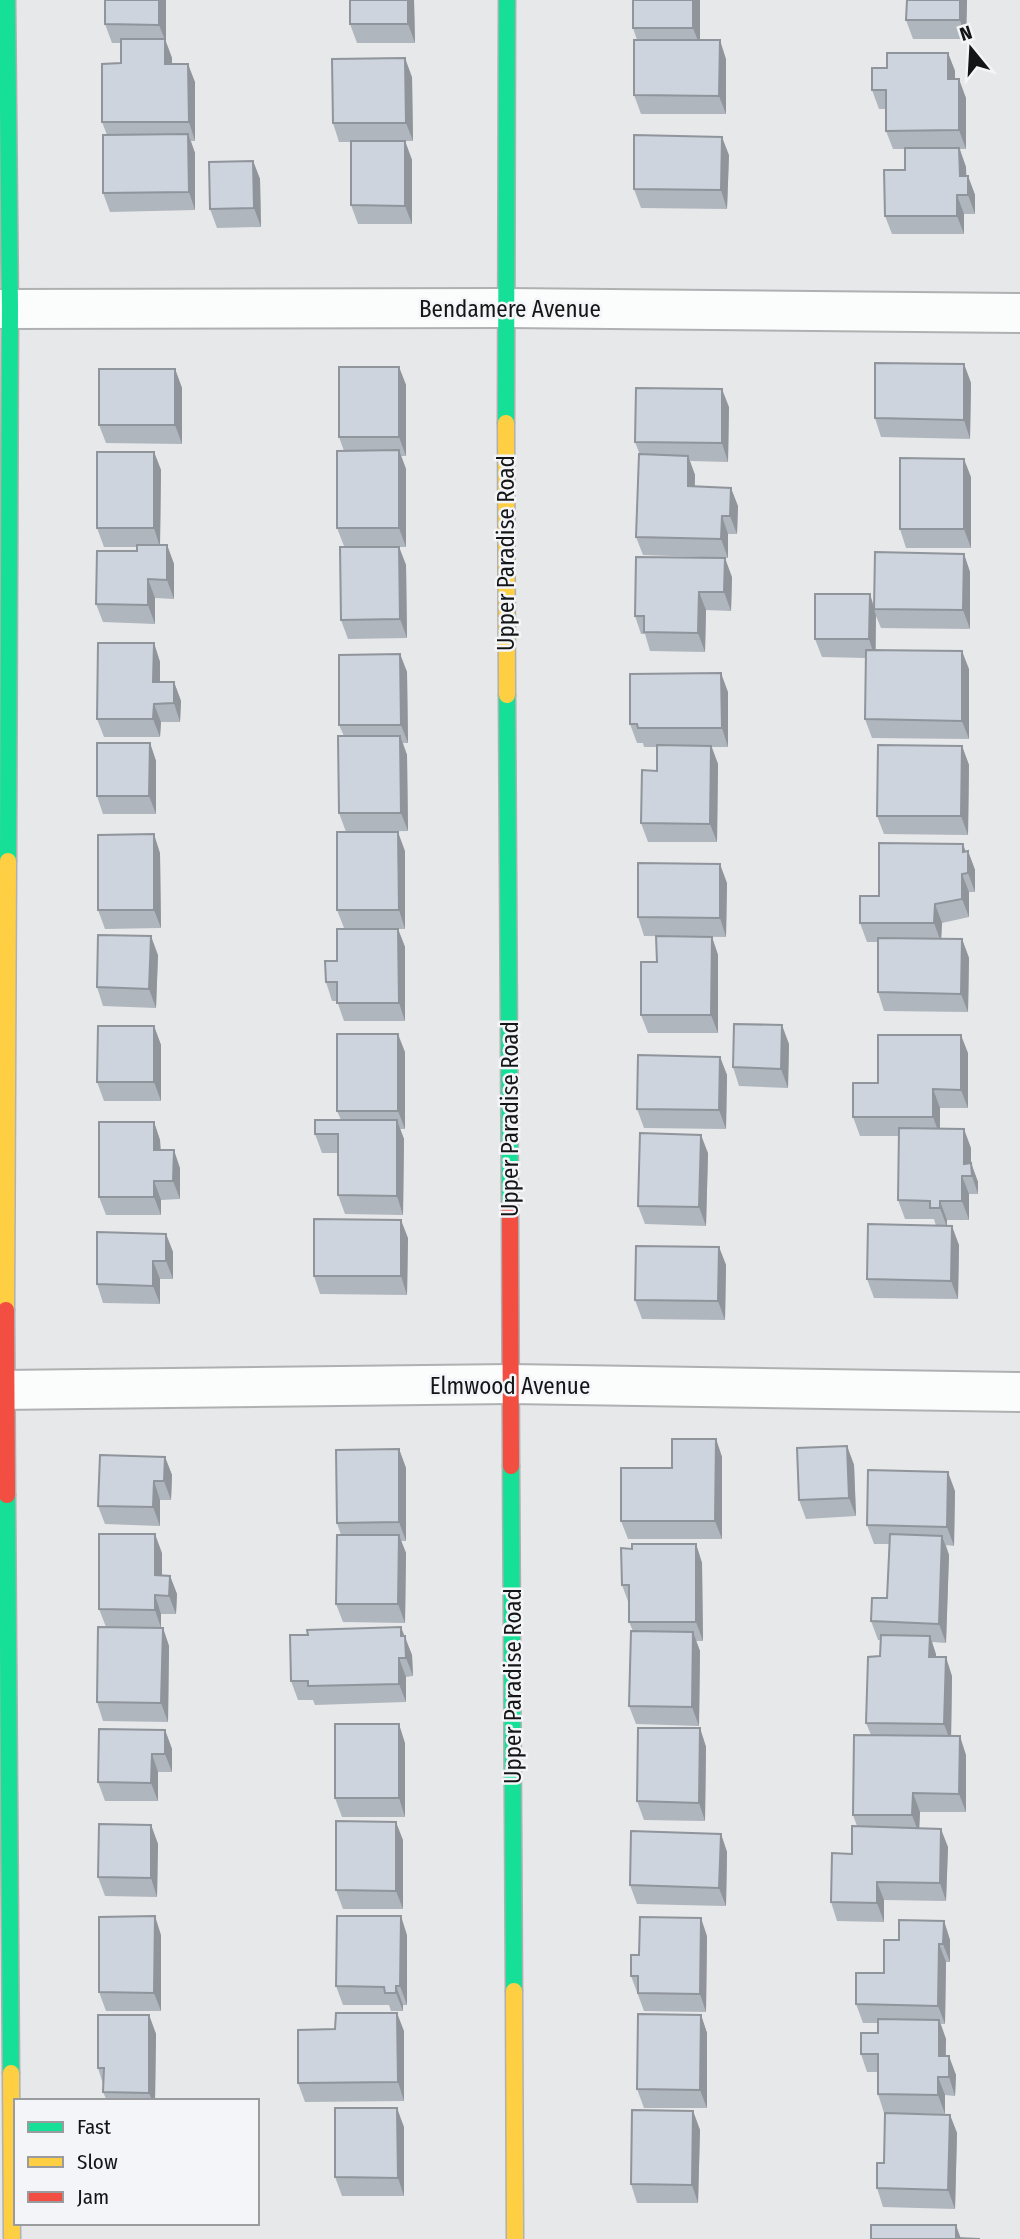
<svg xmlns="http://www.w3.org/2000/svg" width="1020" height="2239" viewBox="0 0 1020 2239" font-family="'Fira Sans Condensed',sans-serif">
	<rect width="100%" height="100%" fill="#e7e8ea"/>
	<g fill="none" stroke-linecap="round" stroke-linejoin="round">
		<defs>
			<path id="street" d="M0,309l505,-1 515,5
				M0,1390l511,-6 509,8"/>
			<path id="fast" d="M7,0l3,309 -2,552
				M506,423l1,-423
				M507,695l3,515
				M511,1466l3,525
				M7,1495l4,578"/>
			<path id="slow" d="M506,423l1,272
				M6,1310l2,-449
				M514,1991l1,248
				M11,2073l1,166"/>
			<path id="jam" d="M510,1210l1,256
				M6,1310l1,185"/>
		</defs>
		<use href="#street" stroke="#afb0b1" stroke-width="42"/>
		<use href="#fast" stroke="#afb0b1" stroke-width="19"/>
		<use href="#slow" stroke="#afb0b1" stroke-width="19"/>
		<use href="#jam" stroke="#afb0b1" stroke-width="19"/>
		<use href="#street" stroke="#fbfcfc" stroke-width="38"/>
		<use href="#fast" stroke="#16e098" stroke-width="16"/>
		<use href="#slow" stroke="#ffcf43" stroke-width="16"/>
		<use href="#jam" stroke="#f24e42" stroke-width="16"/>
	</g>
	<path fill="#b0b6be" d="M166,0v42l6,16v6l23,18v59h-4l4,12v57l-85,2 -7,-19 4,-58 -5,-13 19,-59v-20h-9l-7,-19z
		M414,0l1,43h-58l-7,-19z
		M633,0h67v40l26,19v55h-85l-7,-19 3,-55 -4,-12z
		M907,0h60l-1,39h-53l-7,-19z
		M948,53l7,18v8l11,19v51h-6l6,18v9h2l7,19v19h-11v20h-72l-7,-18 20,-46v-21h-12l-7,-18v-22h-7l-7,-19 15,-22z
		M412,77l1,64h-8l7,19v64h-54l-7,-19v-63h-12l-6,-19z
		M729,155l-2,54 -86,-1 -7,-19z
		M253,161l7,18 1,48 -44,1 -7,-19z
		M964,364l7,19 -1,56 -89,-2 -6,-19z
		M399,367l7,18v71h-5l5,13v78h-7l7,18 1,73 -59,1 -7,-19 45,-73 -42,-1 -7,-18 7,-77 -5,-14z
		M175,369l7,19v56l-76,-1 -7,-18z
		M729,407l-1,55 -38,-1 5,14v12l43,19 -1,28h-9v24l-85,-3 -7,-18 4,-82 -5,-13z
		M154,452l7,18 -1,75h7l7,19v35l-19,-1v26l-52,-2 -7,-18 41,-53v-4h-33l-7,-19z
		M971,477v71h-65l-6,-19z
		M964,554l6,18v57l-89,-1 -5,-12v34l93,19v70l-97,-1 -7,-19 1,-61 -44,-1 -7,-18 55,-45 4,12z
		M732,577l-1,34 -25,-1 -1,42 -55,-1 -5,-17h-4l-6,-18z
		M154,643l6,19v20h14l7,19 -1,21h-19l-1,15h-56l-7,-18z
		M400,654l7,18 1,71h-5l4,12 1,76 -62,1 -7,-19 5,-77 -5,-11z
		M728,692v55h-16l6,17 -1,78h-69l-7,-19 16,-52v-24h-13l-1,-4h-6l-7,-19z
		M150,743l6,18v53h-53l-6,-18z
		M962,746l7,19 -1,70 -84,-1 -7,-18z
		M405,851v78h-7l7,18v74h-61l-7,-20h-5l-6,-19 11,-21 54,-32 -47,-1 -7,-18z
		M966,851h2l7,19v22h-6v25l-27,6 -1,16h21l7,19 -1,54 -84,-1 -6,-19v-50h-11l-7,-19 19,-27z
		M160,853l1,75 -56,1 -7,-19z
		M727,883l-1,54 -82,-1 -6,-19z
		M712,937l6,18v78h-70l-7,-18 16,-53z
		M158,955l-2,53 -53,-2 -6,-19z
		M154,1026l7,19v56h-57l-7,-19z
		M789,1044l-1,44 -49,-2 -6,-19z
		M405,1052v77h-5l4,10 -1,76 -58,-1 -7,-19v-42h-16l-7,-19 26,-14 -4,-9z
		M968,1053v55h-28v21l31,19v15l7,19v12h-9v26h-22v6l12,19 -1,54 -84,-1 -7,-19 69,-53 -2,-7h-29l-7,-19 1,-64h-39l-7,-19 25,-34z
		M720,1057l7,18 -1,54 -82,-1 -7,-19z
		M154,1122l6,18 1,10 19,18v31l-19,1v15h-55l-7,-18z
		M708,1153l-2,73 -61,-2 -7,-18z
		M166,1234l7,18v27h-13v25l-57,-1 -6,-19z
		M408,1238l-1,57 -87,-1 -6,-18z
		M719,1247l7,18 -1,55 -83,-1 -7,-19z
		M716,1439l6,18v82h-94l-7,-18 51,-53z
		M847,1446l7,19 2,51 -50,3 -7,-19z
		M399,1449l7,19v73h-5l5,12 -1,70 -62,-1 -7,-18 5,-69 -4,-12z
		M165,1457l7,18 -1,25h-11v26l-55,-2 -7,-18z
		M955,1491l-1,55 -8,-1 3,10 -3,88 -14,-1 4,15 16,19 -1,60 15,19v57h-46l-1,16 29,19 -2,54 -62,-1v22l-47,-1 -6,-19 21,-48 5,-28 -4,-11 18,-80 -5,-12 14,-67v-16h-2l-7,-19 16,-23 2,-54h-15l-7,-19z
		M696,1544l6,19 1,78h-7l4,10 -1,75 -63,-2 -7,-18 4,-75 -4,-9v-18l-7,-19 10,-36z
		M162,1553v22l8,1 7,18 -1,20h-15v14h2l6,18 -1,76 -65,-1 -6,-19 9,-75 -7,-18z
		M404,1636l8,19 1,21 -7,1v25l-91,3 -2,-5h-15l-7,-19z
		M700,1728l6,19 -1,74 -61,-1 -7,-19z
		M165,1730l7,19v23h-14v29h-53l-7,-19z
		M405,1743v74h-63l-7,-19z
		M151,1825l7,19 -1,53 -52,-1 -7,-19z
		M721,1834l6,18 -1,54 -89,-2 -7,-19z
		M403,1840v69h-60l-7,-19z
		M944,1921l6,19v22h-4l-1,62h-4l5,15v17l10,19 -1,21 -10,-1v19l-61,-1 -6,-19v-22h-11l-6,-18 17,-21v-10h-15l-7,-19 28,-31 15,-33z
		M161,1935v76h-55l-7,-19z
		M407,1935v70h-4v6h-12l-2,-6h-46l-7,-19z
		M707,1936l-1,76 -62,-1 -13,-35 8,-21z
		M149,2015l7,19 -1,67h-48l-4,-9v-8l-5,-16z
		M701,2015l6,18v75h-63l-7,-19z
		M404,2031v70l-99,1 -7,-19z
		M693,2111l7,19 -2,73h-61l-6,-19z
		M950,2115l7,18 -2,76 -72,-2 -6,-19 7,-25z
		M404,2127v69h-62l-7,-19z"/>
	<path fill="#90949b" d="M159,0h7v42l6,16v24l-7,-18v-24l-6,-15z
		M408,0h6l1,43 -7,-19z
		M693,0h7v46l-7,-18z
		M960,0h7l-1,39 -6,-19z
		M720,40l6,19v55l-7,-18z
		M948,53l7,18v27l-7,-19z
		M405,58l7,19 1,64 -7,-18z
		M188,64l7,18v59l-6,-19z
		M959,79l7,19v51l-7,-19z
		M188,134l7,19v57l-6,-18z
		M722,137l7,18 -2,54 -6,-19z
		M405,141l7,19v64l-7,-18z
		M959,148l7,19 1,27 -7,-18z
		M253,161l7,18 1,48 -7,-19z
		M968,176l7,19v19l-7,-19z
		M957,195l7,19v20l-7,-18z
		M964,364l7,19 -1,56 -6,-19z
		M399,367l7,18v71l-7,-19z
		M175,369l7,19v56l-7,-19z
		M722,389l7,18 -1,55 -6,-19z
		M399,450l7,19v78l-7,-19z
		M154,452l7,18 -1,77 -6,-19z
		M688,456l7,19 -1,30 -6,-19z
		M964,459l7,18v71l-7,-19z
		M731,488l7,18 -1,28 -7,-18z
		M722,516l6,18v24l-7,-19z
		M167,545l7,19v35l-7,-19z
		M399,547l7,18 1,73 -7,-19z
		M964,554l6,18v57l-7,-19z
		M725,558l7,19 -1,34 -7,-19z
		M148,579l7,19v26l-7,-19z
		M699,592l7,18 -1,42 -7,-19z
		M870,594l6,22 -1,42 -6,-19z
		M154,643l6,19v39l-7,-19z
		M962,651l7,18v70l-7,-18z
		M400,654l7,18 1,71 -7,-18z
		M721,673l7,19v55l-6,-19z
		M174,682l7,19 -1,21 -6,-19z
		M154,704l7,18 -1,15 -7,-18z
		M400,736l7,19 1,76 -7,-18z
		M150,743l6,18v53l-7,-18z
		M711,746l7,18 -1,78 -7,-18z
		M962,746l7,19 -1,70 -7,-19z
		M398,832l7,19v78l-6,-19z
		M154,834l6,19 1,75 -7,-18z
		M963,844l5,14v-7l7,19v22l-7,-19 -5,-21z
		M720,864l7,19 -1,54 -6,-19z
		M962,874l7,18v25l-7,-18z
		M935,904l7,19 -1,19 -7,-19z
		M398,929l7,18v74l-6,-18z
		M151,936l7,19 -2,53 -7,-19z
		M712,937l6,18v78l-7,-18z
		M962,939l7,19 -1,54 -7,-18z
		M782,1025l7,19 -1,44 -7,-19z
		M154,1026l7,19v56l-7,-19z
		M398,1034l7,18v77l-7,-18z
		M961,1035l7,18v55l-7,-18z
		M720,1057l7,18 -1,54 -7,-19z
		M933,1089l7,19v28l-7,-19z
		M397,1120l7,19 -1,76 -6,-19z
		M154,1122l6,18 1,29 -7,-19z
		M964,1129l7,19v28l-7,-12z
		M701,1135l7,18 -2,73 -7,-19z
		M174,1150l6,18v31l-7,-18z
		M971,1163l7,19v12l-6,-18z
		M962,1176l7,18v26l-7,-19z
		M154,1181l7,19v15l-7,-18z
		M940,1201l7,19v7l-7,-19z
		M401,1220l7,18 -1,57 -6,-19z
		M952,1226l7,19 -1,54 -7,-18z
		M166,1234l7,18v27l-7,-18z
		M719,1247l7,18 -1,55 -7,-19z
		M153,1261l7,18v25l-7,-18z
		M716,1439l6,18v82l-7,-18z
		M847,1446l7,19 2,51 -7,-18z
		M399,1449l7,19v73l-7,-19z
		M165,1457l7,18 -1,25 -7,-19z
		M948,1472l7,19 -1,55 -7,-19z
		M154,1481l6,19v26l-7,-19z
		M155,1534l7,19v41l-7,-19z
		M399,1535l7,18 -1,70 -7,-19z
		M942,1536l7,19 -3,88 -7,-19z
		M696,1544l6,19 1,78 -7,-19z
		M170,1576l7,18 -1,20 -7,-18z
		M155,1595l6,19v14l-6,-18z
		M401,1627l11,28 1,21 -7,-18 -5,-22z
		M163,1628l6,18 -1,76 -7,-19z
		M693,1632l7,19 -1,75 -7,-19z
		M930,1636l6,18v22l-7,-19z
		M946,1657l6,19 -1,67 -7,-19z
		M399,1658l7,19v25l-7,-18z
		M399,1724l6,19v74l-6,-19z
		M700,1728l6,19 -1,74 -6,-18z
		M165,1730l7,19v23l-7,-18z
		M960,1736l6,19v57l-7,-18z
		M152,1754l6,18v29l-7,-18z
		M913,1793l7,19 -1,22 -7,-19z
		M396,1822l7,18v69l-7,-18z
		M151,1825l7,19 -1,53 -6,-19z
		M941,1829l7,18 -2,54 -6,-18z
		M721,1834l6,18 -1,54 -7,-18z
		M877,1882l7,18v22l-7,-19z
		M155,1916l6,19v76l-7,-18z
		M401,1916l6,19v70l-7,-19z
		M701,1918l6,18 -1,76 -6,-18z
		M944,1921l6,19v22l-7,-18z
		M939,1944l7,18 -1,62 -7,-18z
		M396,1986l7,19v6l-7,-18z
		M397,2013l7,18v70l-6,-19z
		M149,2015l7,19 -1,67h-3l-3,-8z
		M701,2015l6,18v75l-7,-18z
		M939,2020l7,19 -1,36 -6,-19z
		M949,2056l7,19 -1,21 -6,-19z
		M938,2077l7,18v19l-7,-19z
		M397,2108l7,19v69l-6,-18z
		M693,2111l7,19 -2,73 -6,-18z
		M950,2115l7,18 -2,76 -7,-19z
		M956,2225l5,14h-4z"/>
	<path fill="#cdd4dd" stroke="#90949b" stroke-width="2" d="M105,0h54v25l-54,-1z
		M350,0h58v24h-58z
		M633,0h60v28h-60z
		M907,0h53v20h-54z
		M121,39h44v25h23l1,58h-87v-58l19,-1z
		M634,40h86l-1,56 -85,-1z
		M887,53h61v26h11v51l-73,1v-41h-14v-22h15z
		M405,58l1,65h-73l-1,-64z
		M188,134l1,58 -86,1v-58z
		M634,135l88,2 -1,53 -87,-1z
		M351,141h54v65l-54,-1z
		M905,148h54l1,28h8v19h-11v21h-72l-1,-46h21z
		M253,161l1,47 -44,1 -1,-47z
		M875,363l89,1v56l-89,-2z
		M339,367h60v70h-60z
		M99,369h76v56h-76z
		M636,388l86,1v54l-87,-1z
		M399,450v78h-62v-77z
		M97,452h57v76h-57z
		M639,454l49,2v30l43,2 -1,28h-8l-1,23 -85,-2z
		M900,458l64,1v70h-64z
		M137,545h30v35l-19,-1v26l-52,-1 1,-53h40z
		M340,547h59l1,72 -59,1z
		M875,552l89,2 -1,56 -89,-1z
		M636,557l89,1 -1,34h-25l-1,41 -54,-1v-16h-9z
		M815,594h55l-1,45h-54z
		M98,643h56l-1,39h21v21l-20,1 -1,15h-56z
		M866,650l96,1v70l-97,-2z
		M400,654l1,71h-62v-70z
		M721,673l1,55h-84l-1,-4h-7v-50z
		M338,736h62l1,77h-62z
		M97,743h53l-1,53h-52z
		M657,745l54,1 -1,78 -69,-1 1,-53 15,1z
		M878,745l84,1 -1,70h-84z
		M337,832h61l1,78h-62z
		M154,834v76h-56v-75z
		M879,843l84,1v8l5,-1v22l-6,1v25l-27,5 -1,19h-74v-27h19z
		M638,863l82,1v54l-82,-1z
		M337,929h61l1,74h-62v-21h-11l-1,-21h12z
		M98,935l53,1 -2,53 -52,-2z
		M656,936l56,1 -1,78h-70v-53h16z
		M878,938l84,1 -1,55 -83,-2z
		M734,1024l48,1 -1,44 -48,-2z
		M98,1026h56v56h-57z
		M337,1034h61v77h-61z
		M878,1035h83v55l-28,-1v28h-80v-34h25z
		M638,1055l82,2 -1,53 -82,-1z
		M315,1120h82v76l-59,-1v-61h-23z
		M99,1122h55v28h20l-1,31h-19v16h-55z
		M899,1128l65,1v35l7,-1 1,13h-10v25h-22v7h-10v-7l-32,-1z
		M640,1133l61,2 -2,72 -61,-1z
		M314,1219l87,1v56h-87z
		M868,1224l84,2 -1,55 -84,-2z
		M97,1232l69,2v27h-13v25l-56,-2z
		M636,1246l83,1 -1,54 -83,-1z
		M672,1439h44l-1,82h-94v-53h51z
		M847,1446l2,52 -50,2 -2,-52z
		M399,1449v73l-62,1 -1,-73z
		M100,1455l65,2 -1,24h-10l-1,26 -55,-1z
		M868,1470l80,2 -1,55 -80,-2z
		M99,1534h56v41l15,1 -1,20 -14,-1v15l-56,-1z
		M890,1534l52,2 -3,88 -68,-3 1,-23h15z
		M337,1535h62l-1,69h-62z
		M632,1544h64v78h-67v-37h-7l-1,-37 11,1z
		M98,1627l65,1 -2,75 -64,-1z
		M401,1627v9h4l1,22h-7v26l-91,2v-5h-17l-1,-46h18l-1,-5z
		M631,1631l62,1 -1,75 -63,-1z
		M881,1635l49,1 -1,21h17l-2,67 -78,-1 2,-66 12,-1z
		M335,1724h64v74h-64z
		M638,1728h62l-1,75 -62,-2z
		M99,1729l66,1v24h-13l-1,29 -53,-1z
		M854,1735l106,1 -1,58 -46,-1 -1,22h-59z
		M336,1821l60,1v69l-60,-1z
		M99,1824l52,1v53l-53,-1z
		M852,1826l89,3 -1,54 -63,-1v21l-46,-1 1,-49 20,1z
		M631,1831l90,3 -2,54 -89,-3z
		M155,1916l-1,77 -55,-1v-75z
		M337,1916h64l-1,70h-4v7h-11l-1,-6 -48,-1z
		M640,1917l61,1 -1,76 -62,-1v-17h-7v-21h8z
		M899,1920l45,1 -1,23h-4l-1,62 -82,-2v-31h28v-33h15z
		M336,2013h61l1,69 -100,1v-53l37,-1z
		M638,2014l63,1 -1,75 -63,-1z
		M98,2015h51v78l-46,-1 1,-24h-6z
		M878,2019l61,1v36h10v21h-11v18l-60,-1v-40h-17v-21h17z
		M335,2108h62l1,70 -63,-1z
		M632,2110l61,1 -1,74 -61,-1z
		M885,2113l65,2 -2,75 -71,-2v-25h7z
		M871,2225h85v13l24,1h-109z"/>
	<g text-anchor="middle" stroke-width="5" stroke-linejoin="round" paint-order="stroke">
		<g font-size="23" fill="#141516" stroke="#f3f5f9">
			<text x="510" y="317">Bendamere Avenue</text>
			<text transform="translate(506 553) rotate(-90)" y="8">Upper Paradise Road</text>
			<text transform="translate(510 1119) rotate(-90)" y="8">Upper Paradise Road</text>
			<text x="510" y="1394">Elmwood Avenue</text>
			<text transform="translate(513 1686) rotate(-90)" y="8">Upper Paradise Road</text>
		</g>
	</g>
	<rect x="14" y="2099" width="245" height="126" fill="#f3f5f9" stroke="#9a9b9e" stroke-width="2"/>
	<rect x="28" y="2122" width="35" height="10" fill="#16e098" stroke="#9a9b9e" stroke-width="2"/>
	<text x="77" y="2134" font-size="21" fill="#141516">Fast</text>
	<rect x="28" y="2157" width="35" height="10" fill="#ffcf43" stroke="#9a9b9e" stroke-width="2"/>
	<text x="77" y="2169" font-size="21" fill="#141516">Slow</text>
	<rect x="28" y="2192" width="35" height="10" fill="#f24e42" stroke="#9a9b9e" stroke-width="2"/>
	<text x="77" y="2204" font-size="21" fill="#141516">Jam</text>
	<g transform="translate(971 49) rotate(342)" stroke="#f3f5f9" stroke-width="5" paint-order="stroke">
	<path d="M0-5L12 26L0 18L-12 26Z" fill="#141516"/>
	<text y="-10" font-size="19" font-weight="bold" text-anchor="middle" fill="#141516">N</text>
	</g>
</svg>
